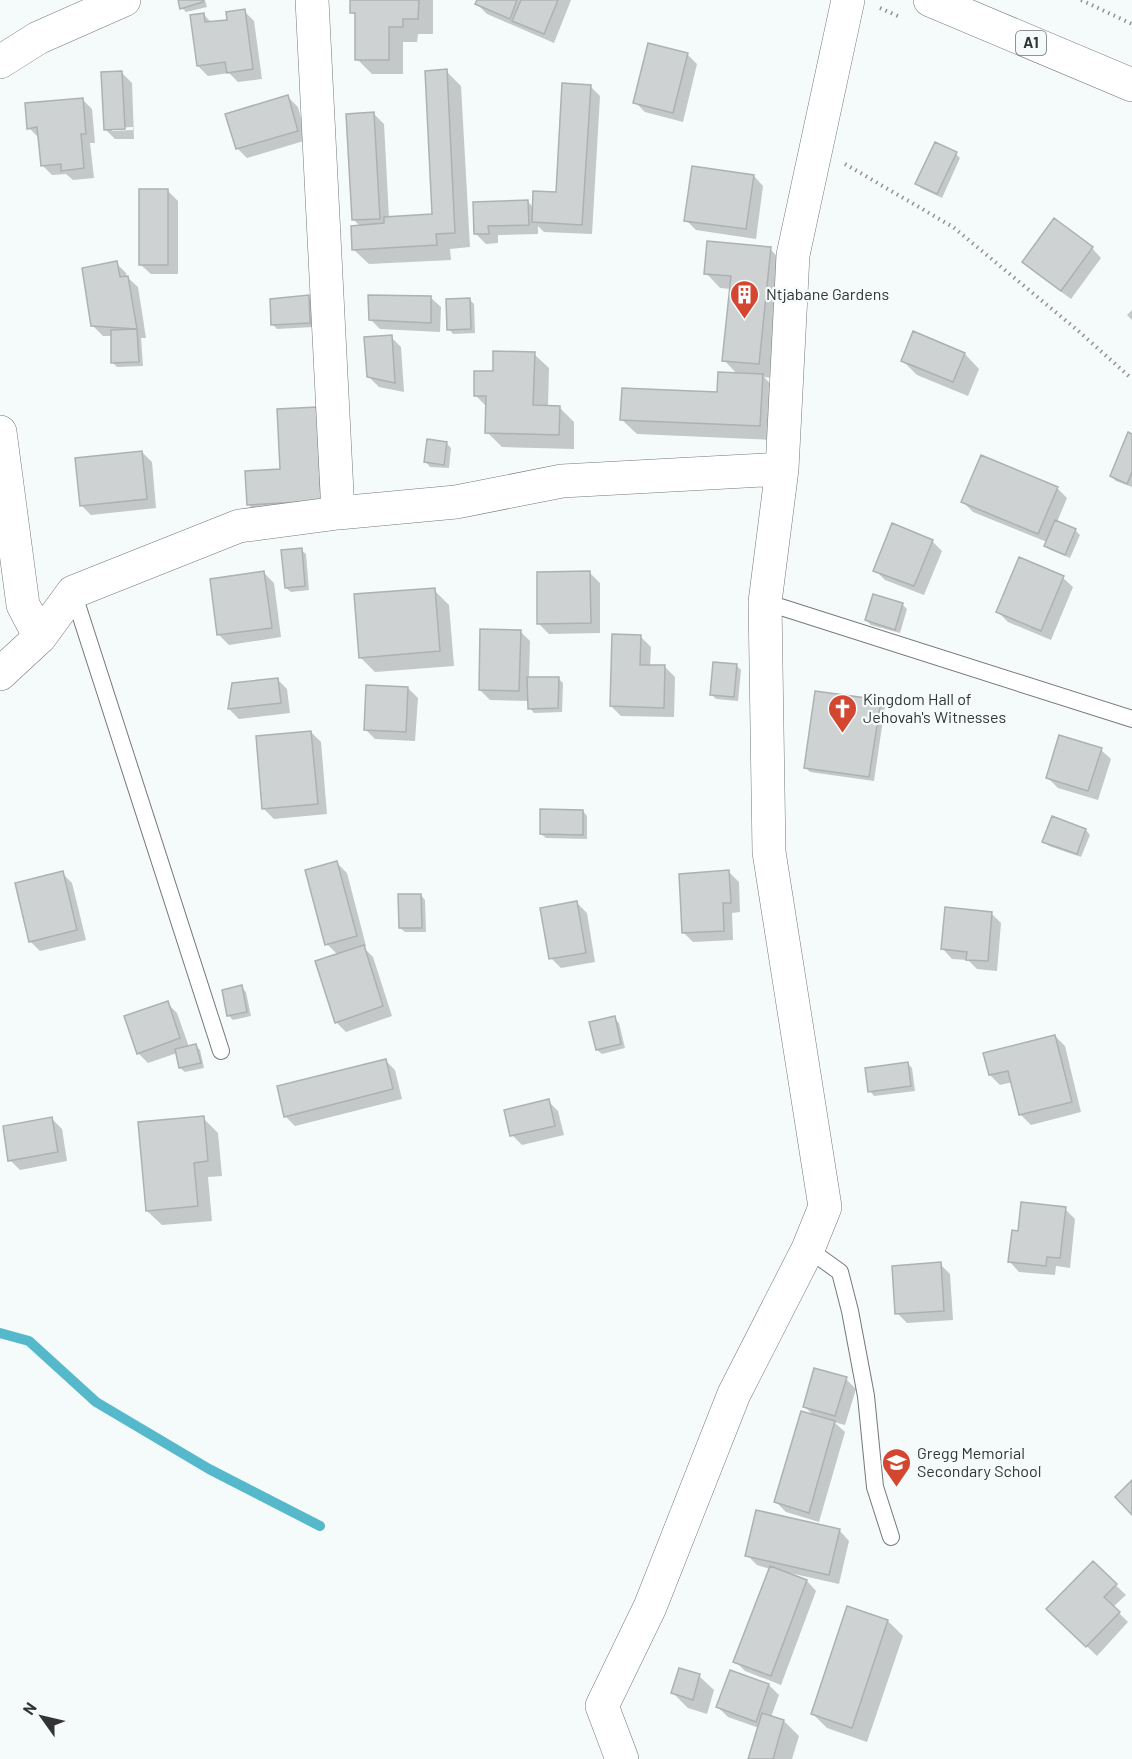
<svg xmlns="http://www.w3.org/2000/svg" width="1132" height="1759" viewBox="0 0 1132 1759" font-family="Barlow,sans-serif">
	<rect width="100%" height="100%" fill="#f5fafb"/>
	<path fill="#0003" fill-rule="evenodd" d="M180,0h25l2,7 -21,5 -4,-4z
		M352,0h81v34h-15l-1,8h-14v32h-31l-15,-15v-42l-5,-5z
		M478,0h93l-17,43 -67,-29 -10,-10z
		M244,11l10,10 8,58 -24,3 -9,-9 -21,3 -10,-10 6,-51 8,8 16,-2z
		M687,54l10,10 -14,58 -38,-10 -10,-10z
		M446,71l15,15 9,161 -20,2 1,11 -82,4 -15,-14 6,-24 -7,-7 21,-105 10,10 5,94 45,-3z
		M122,73l10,10 2,56h-19l-10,-10zM133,127v3l-21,1v-3z
		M590,86l10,10 -8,138 -48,-2 -6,-6v8l-40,1v8l-12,1 -10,-10 51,-33 7,7 23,-14z
		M288,97l10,10 9,33 -60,18 -10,-10z
		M82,99l10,10 3,34h-5l4,35 -21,2 -7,-6 -14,1 -10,-10 -3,-27 -10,-10z
		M956,154l4,4 -18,40 -21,-10 -4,-4z
		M754,176l9,10 -7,53 -60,-9 -10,-10z
		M168,191l10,10v73h-27l-10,-9z
		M1092,248l9,10 -30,41 -37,-27 -10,-10z
		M770,249l15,15 -11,114 -10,-1 13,14 -2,49 -138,-6 -15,-14 96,-26 20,-19 -14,-15 7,-71 -11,-1 -14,-15z
		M116,263l10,10 1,4 11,10 8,51h-5l2,28 -26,1 -4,-4 -1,-27h-9l-10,-10z
		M308,297l5,5 1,25 -37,2 -4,-4z
		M431,298l10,9 -1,25 -60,-3 -10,-10z
		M470,300l4,4 1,29 -22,1 -4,-5z
		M1132,310v10l-5,-5z
		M391,337l10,10 3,45 -25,-5 -10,-10z
		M534,354l15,14 -1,39h11l15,15v27l-72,-2 -15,-15 1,-24 -13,-13 19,-22z
		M965,354l14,15 -11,27 -51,-21 -15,-15z
		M1132,436v51l-16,-6 -5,-5z
		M446,443l5,5 -2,20 -19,-1 -4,-5z
		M142,452l10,10 4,46 -65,7 -10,-10z
		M246,472l90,43 -73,4 -15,-15z
		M1057,488l10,10 -10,24 18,8 5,5 -10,23 -19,-8 -5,-4 1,-4 -74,-30 -10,-10z
		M932,541l10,10 -18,44 -39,-15 -10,-10z
		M301,550l5,4 3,36 -18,2 -5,-4z
		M264,573l10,10 7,54 -52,8 -10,-10z
		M590,573l10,10v50l-51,1 -10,-10z
		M1063,578l10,9 -22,53 -43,-18 -10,-10z
		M434,590l15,15 5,61 -79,6 -15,-15z
		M902,604l5,5 -7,24 -29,-8 -5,-5z
		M520,631l10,10 -1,37h29l5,5 -1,29 -28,1 -4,-5 -1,-7 -39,-1 -10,-10z
		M641,637l10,10 -1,19 15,1 10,10 -1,40 -53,-1 -10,-10z
		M736,665l5,5 -3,31 -22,-2 -5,-5z
		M277,679l10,10 3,24 -51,6 -10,-10 4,-25z
		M408,688l10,10 -3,43 -40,-2 -10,-10z
		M880,702l5,4 -11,75 -64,-9 -5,-5z
		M311,732l10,10 6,72 -53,5 -10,-10z
		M1101,750l10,9 -13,41 -40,-12 -10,-10z
		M583,811l4,5v23l-41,-1 -5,-4z
		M1053,818l33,12 4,5 -9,22 -32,-11 -5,-5z
		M337,863l10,10 19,73 -3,1 10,10 19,59 -46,16 -10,-10 2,-67 -11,-11z
		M729,872l10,10 1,30 -8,1 1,27 -40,2 -10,-10z
		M62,873l10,10 14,57 -46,11 -10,-10z
		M421,895l4,5 1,32h-21l-5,-4z
		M577,903l10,10 8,49 -34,6 -10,-10z
		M991,913l10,10 -4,48 -20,-2 -9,-9 -16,-1 -9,-10z
		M241,987l5,5 5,24 -18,4 -4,-4 -6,-25z
		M167,1003l10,10 12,34 7,-1 4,4 4,18 -19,4 -5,-4 -3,-15 -29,10 -10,-10z
		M614,1018l5,5 6,25 -23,6 -5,-4 -6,-27z
		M1055,1036l10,10 16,66 -50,13 -10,-10 -8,-33 -13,3 -10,-10z
		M385,1060l10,10 7,29 -107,27 -10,-10z
		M908,1064l4,4 3,23 -41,5 -4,-5z
		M548,1101l10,10 6,24 -42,10 -10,-10z
		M203,1118l15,15 4,43 -14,1 4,44 -50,4 -15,-14z
		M52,1119l10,10 5,32 -47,9 -10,-10z
		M1065,1209l10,10 -5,49 -14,-2 -1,9 -36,-3 -9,-10 10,-29z
		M940,1264l10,10 3,46 -46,3 -10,-10z
		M846,1379l10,10 -11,36 -11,-3 11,10 -26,90 -33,-10 -10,-10 38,-86 -10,-10z
		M840,1531l9,10 -10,43 -49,-11v2l17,6 9,10 -35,94 -36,-14 -10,-10 35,-92 -13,-4 -10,-10z
		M1093,1563l33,32 -13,12 15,15 -31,34 -49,-47z
		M848,1608l40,13 15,15 -36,106 -40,-14 -15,-15z
		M699,1676l15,14 -7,24 -19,-6 -15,-15z
		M769,1685l10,10 -8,22 13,4 15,15 -7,23h-42l9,-31 -31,-11 -10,-10z"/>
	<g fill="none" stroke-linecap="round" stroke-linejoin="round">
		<path stroke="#56b9cb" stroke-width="10" d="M0,1333l29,8 67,61 113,67 111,57"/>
	</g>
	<path fill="#ced2d3" stroke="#adb1b2" stroke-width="1.5" d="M178,0h25v2l-23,7z
		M350,0h69l-1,19h-15v8h-14v33h-34v-47h-5z
		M477,0h40l-7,19 -35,-15z
		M521,0h37l-14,34 -32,-13z
		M245,9l8,60 -26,4 -2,-11 -28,4 -7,-51 14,-2 1,9 22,-2 -1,-8z
		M648,43l40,10 -15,60 -40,-10z
		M447,69l8,164 -19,1 1,11 -85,5 -1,-24 33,-3v-6l48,-3 -7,-143z
		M122,71l3,58 -21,1 -3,-58z
		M562,83l29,2 -9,140 -50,-3 1,-31 23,1z
		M288,95l10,36 -62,18 -11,-35z
		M83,98l3,36h-5l3,34 -23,3v-7l-20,2 -4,-39 -10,2 -2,-26z
		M374,112l6,107 -28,1 -6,-106z
		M935,142l22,10 -20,42 -22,-10z
		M692,166l62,9 -8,54 -62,-8z
		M139,189h29v76h-29z
		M528,200l1,25 -41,1 1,8h-15l-1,-32z
		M1054,218l39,29 -32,44 -39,-29z
		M707,241l64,6 -12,117 -37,-3 9,-85 -27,-2z
		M117,261l3,16 8,-1 9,53 -46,-3 -9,-58z
		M309,295l1,28 -39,2 -1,-26z
		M368,295l63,1v27l-62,-3z
		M470,298l1,31 -24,1 -1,-31z
		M137,329l2,33 -28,1v-33z
		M913,331l52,22 -12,29 -52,-21z
		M392,335l3,48 -28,-6 -3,-40z
		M493,351l42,1 -2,53 27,1 -1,29 -74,-2 1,-37h-12v-25h19z
		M718,372l45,2 -3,52 -140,-6 2,-32 95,4z
		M317,407l4,94 -74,4 -2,-34 35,-2 -3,-60z
		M1128,432l4,2v38l-5,12 -17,-8z
		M427,439l20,3 -3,23 -20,-3z
		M142,451l5,48 -67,7 -5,-48z
		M981,455l77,32 -20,47 -77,-32z
		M1055,520l21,9 -11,26 -21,-9z
		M892,523l41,17 -19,46 -41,-15z
		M302,548l3,38 -20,2 -4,-38z
		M1019,557l45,19 -23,55 -45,-19z
		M264,571l8,57 -55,7 -7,-56z
		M590,571l1,52 -54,1v-52z
		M435,588l5,63 -81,7 -5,-64z
		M873,594l30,9 -8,27 -30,-10z
		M480,629l41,1 -2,61 -40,-1z
		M612,634l29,1 -1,30h25l-1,43 -54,-2z
		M713,662l24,2 -3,33 -24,-2z
		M527,677h32l-1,31 -30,1z
		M278,678l3,25 -53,6 4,-26z
		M366,685l42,2 -2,45 -42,-2z
		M815,691l66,9 -12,77 -65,-9z
		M311,731l7,73 -56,5 -6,-73z
		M1059,735l43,13 -14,43 -42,-13z
		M540,809l43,1v25l-43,-1z
		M1052,816l34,13 -9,25 -35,-12z
		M337,861l20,75 -32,9 -20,-75z
		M729,870l2,33h-8l1,28 -42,2 -3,-59z
		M63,871l14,59 -48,12 -14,-59z
		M398,894h23l1,34h-23z
		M577,901l9,52 -37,6 -9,-51z
		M945,907l47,5 -4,49 -22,-1 1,-8 -26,-3z
		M364,945l19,61 -48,17 -20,-62z
		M242,985l5,27 -20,4 -5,-26z
		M168,1001l12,37 -43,16 -13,-38z
		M615,1016l6,28 -25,6 -7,-28z
		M1055,1035l17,67 -53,13 -11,-44 -19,4 -6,-22z
		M196,1044l5,19 -22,5 -4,-19z
		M386,1059l7,30 -109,28 -7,-31z
		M908,1062l3,24 -43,6 -3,-24z
		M549,1099l6,27 -45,10 -6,-26z
		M204,1116l4,45 -14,2 4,43 -52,5 -8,-89z
		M52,1117l6,35 -50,9 -5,-35z
		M1021,1202l45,5 -6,51 -13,-1 -1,9 -38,-4 4,-32 6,1z
		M941,1262l3,49 -49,3 -3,-48z
		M814,1368l33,9 -12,39 -32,-9z
		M801,1411l34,10 -26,92 -35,-11z
		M1132,1480v35l-17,-18z
		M756,1510l84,19 -11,46 -84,-19z
		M1093,1561l24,23 -13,13 16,15 -34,35 -40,-38z
		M770,1566l37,14 -36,96 -38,-14z
		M847,1606l41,14 -36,108 -41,-14z
		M679,1668l21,6 -7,26 -22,-7z
		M730,1670l39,14 -13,38 -40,-15z
		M762,1713l22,7 -11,39h-25z"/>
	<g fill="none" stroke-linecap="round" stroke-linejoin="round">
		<defs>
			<path id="lane" d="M73,592l148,459
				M765,602l367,117
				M808,1249l32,23 10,39 16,85 9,91 16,50"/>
			<path id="street" d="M312,0l26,513
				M0,62l38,-24 86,-38
				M0,432l23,173 17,32
				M0,674l40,-37 33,-45 166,-66 99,-13 118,-11 106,-21 220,-12
				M622,1759l-20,-53 48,-99 84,-213 74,-145 17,-42 -56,-355 -4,-250 17,-133 11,-214 55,-255"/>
			<path id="primary" d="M930,0l202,85"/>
		</defs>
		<use href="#lane" stroke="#75797a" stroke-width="18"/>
		<use href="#street" stroke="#75797a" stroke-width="34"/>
		<use href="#primary" stroke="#75797a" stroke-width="34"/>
		<path stroke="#919495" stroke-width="4" stroke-dasharray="1.5 4.5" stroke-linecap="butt" d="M1081,0l51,24
			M880,8l20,9
			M845,164l108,63 123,102 56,50"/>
		<use href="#lane" stroke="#fff" stroke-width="16"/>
		<use href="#street" stroke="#fff" stroke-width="33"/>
		<use href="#primary" stroke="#fff" stroke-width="33"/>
	</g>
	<defs>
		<symbol id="building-pin" viewBox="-11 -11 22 30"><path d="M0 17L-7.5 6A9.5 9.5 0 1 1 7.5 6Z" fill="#d34731" stroke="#f5fafb"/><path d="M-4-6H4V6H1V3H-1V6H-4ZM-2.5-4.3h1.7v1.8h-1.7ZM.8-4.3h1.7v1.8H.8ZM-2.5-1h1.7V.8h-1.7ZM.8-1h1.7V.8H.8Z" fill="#fff"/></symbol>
		<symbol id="church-pin" viewBox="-11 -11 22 30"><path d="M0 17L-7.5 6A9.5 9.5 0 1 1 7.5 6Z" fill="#d34731" stroke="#f5fafb"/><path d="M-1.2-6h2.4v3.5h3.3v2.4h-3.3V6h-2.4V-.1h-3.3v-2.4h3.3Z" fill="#fff"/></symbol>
		<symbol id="school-pin" viewBox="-11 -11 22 30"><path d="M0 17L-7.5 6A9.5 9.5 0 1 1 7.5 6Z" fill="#d34731" stroke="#f5fafb"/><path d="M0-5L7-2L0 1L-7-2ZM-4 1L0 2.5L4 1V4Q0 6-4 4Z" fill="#fff"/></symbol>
	</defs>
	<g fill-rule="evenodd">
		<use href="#building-pin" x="728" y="278" width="33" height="45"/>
		<use href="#church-pin" x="826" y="692" width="33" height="45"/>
		<use href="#school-pin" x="880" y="1446" width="33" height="45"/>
	</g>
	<g text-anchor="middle" stroke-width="4.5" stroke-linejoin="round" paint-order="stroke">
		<rect fill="#f5fafb" stroke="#6d6f70" stroke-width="1.5" x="1016" y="31" width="30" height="24" rx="4.5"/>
		<g font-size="15" font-weight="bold" fill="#333435">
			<text x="1031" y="48">A1</text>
		</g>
		<g font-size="16" fill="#333435" stroke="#f5fafb" text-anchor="start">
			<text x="766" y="300">Ntjabane Gardens</text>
			<text x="863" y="705">Kingdom Hall of<tspan x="863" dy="18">Jehovah's Witnesses</tspan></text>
			<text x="917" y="1459">Gregg Memorial<tspan x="917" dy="18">Secondary School</tspan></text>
		</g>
	</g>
	<g transform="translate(42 1717) rotate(304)" stroke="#f5fafb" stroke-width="4.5" paint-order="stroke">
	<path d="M0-4.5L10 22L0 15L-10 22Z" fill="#333435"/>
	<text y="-9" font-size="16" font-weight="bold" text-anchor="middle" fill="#333435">N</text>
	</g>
</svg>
